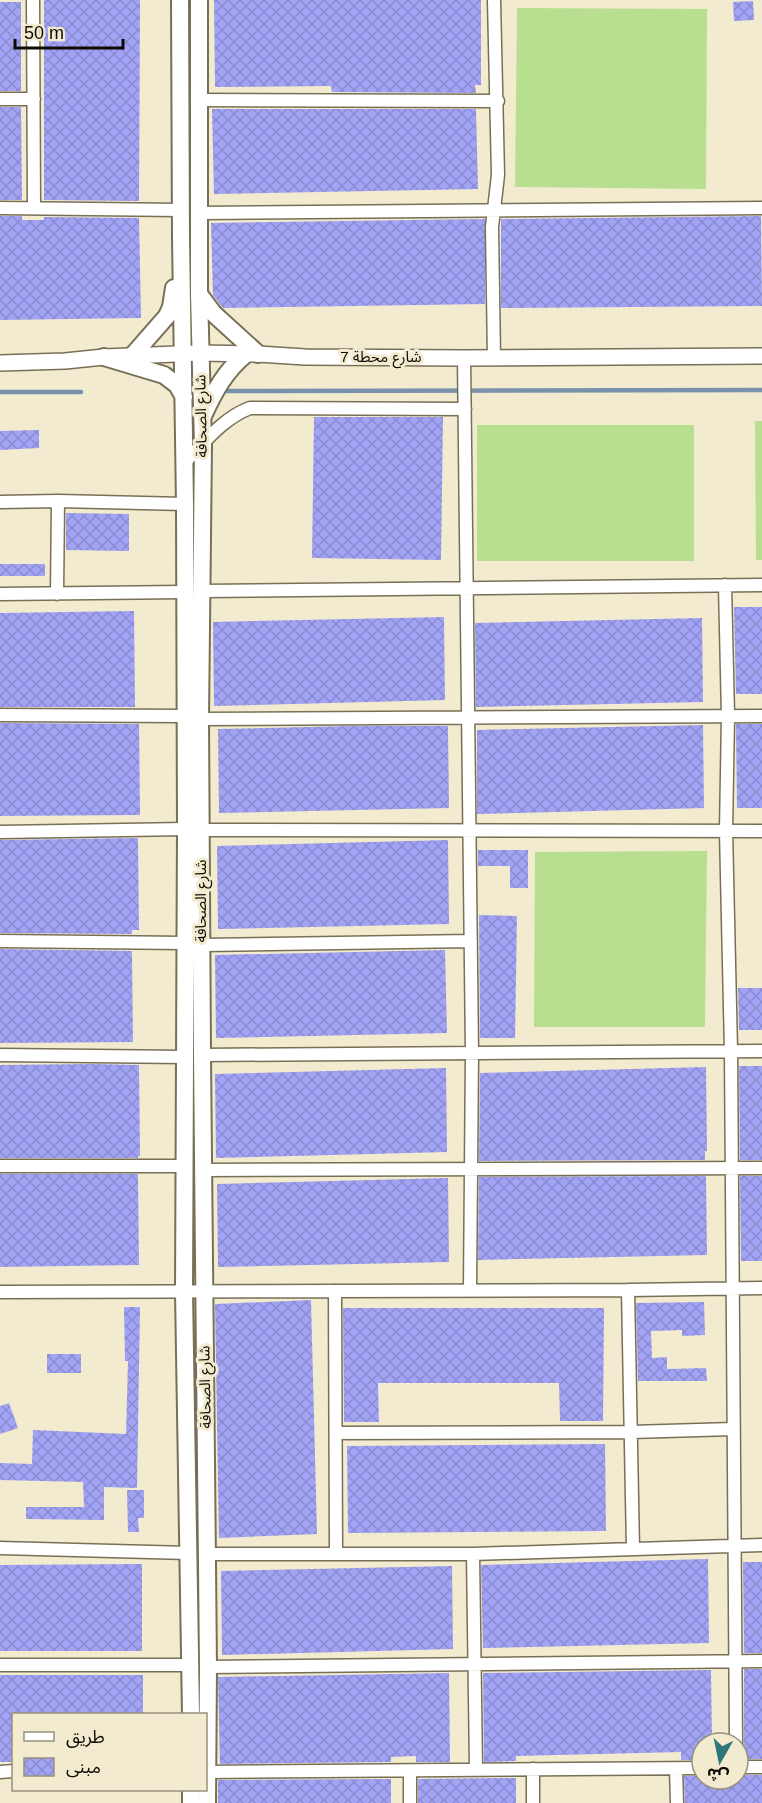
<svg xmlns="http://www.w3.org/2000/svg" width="762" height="1803" viewBox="0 0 762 1803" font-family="Helvetica,'Noto Sans Arabic',sans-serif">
	<defs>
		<pattern id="building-cross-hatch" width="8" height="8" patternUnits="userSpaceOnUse" patternTransform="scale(1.5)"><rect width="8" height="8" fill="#a2a3f4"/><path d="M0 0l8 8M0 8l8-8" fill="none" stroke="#8a8bd0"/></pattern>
	</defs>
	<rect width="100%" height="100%" fill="#f3ebcf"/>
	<path fill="#b8df90" d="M517,8l190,1 -1,180 -191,-2z
		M755,421h7v139h-6z
		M477,425h217v136h-217z
		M707,851l-2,176h-171l1,-175z"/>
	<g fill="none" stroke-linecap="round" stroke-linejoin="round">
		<path stroke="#7a91ad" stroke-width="4.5" d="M219,391l543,-1
			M0,392h81"/>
	</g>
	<path fill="url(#building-cross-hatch)" d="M44,0h96l-1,201 -95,-1z
		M214,0h267v85h-6l1,8 -144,-1 -1,-6 -116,1z
		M753,1l1,19 -20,1 -1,-19z
		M0,2h21v89h-21z
		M0,107h21l1,93h-22z
		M212,109h264l2,80 -264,5z
		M0,216h22v4h22v-3l95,1 2,100 -141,2z
		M761,216l1,90 -261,2v-89z
		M485,219v85l-262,4 -10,-13 -2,-72z
		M314,417h129l-2,143 -129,-2z
		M39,430v18l-39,2v-19z
		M66,513l63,1v37l-63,-1z
		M0,564h45v12h-45z
		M734,607h28v87h-26z
		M134,611l1,96h-135v-94z
		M444,617l1,83 -231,6 -1,-84z
		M702,618l1,84 -227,5 -1,-84z
		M0,723l139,1 1,91 -140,1z
		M736,724h26v84h-25z
		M703,725l1,83 -227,6v-84z
		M351,726h97l1,82 -230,5 -1,-84z
		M138,838l1,92h-7v4l-132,-1v-93z
		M448,840l1,84 -231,5 -1,-83z
		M478,850h50v38h-18v-22h-32z
		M479,915l38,1 -2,122h-35z
		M0,949l132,2 1,91 -133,1z
		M445,950l2,83 -231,5 -1,-83z
		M738,988h24v42h-23z
		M93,1064l46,1 1,91h-2v2h-138v-93z
		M739,1066h23v94h-22z
		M706,1067l1,84h-2v9l-226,1 1,-88z
		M446,1068l1,84 -231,6 -1,-84z
		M0,1174h138l1,91 -139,2z
		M706,1176l1,79 -229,5 1,-83z
		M740,1176h22v85h-21z
		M448,1178l1,84 -231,5 -1,-83z
		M311,1300l6,234 -98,4 -4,-234z
		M704,1302l1,33 -23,1v-6l-31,1 1,27 15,-1v12l39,-1 1,13h-69l-2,-78z
		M124,1307h16l-3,181 -33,-1v33l-78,-1v-12h58l-1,-25 -83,-2v-17l32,1 1,-34 93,4 2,-73h-3z
		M343,1308h261l-1,113h-43l-1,-38h-181l1,39h-35z
		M47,1354h34v19h-34z
		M9,1403l9,25 -18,6v-28z
		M605,1444l1,87 -258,2 -1,-87z
		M127,1490h17v28h-6l1,14h-11z
		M708,1559l1,84 -226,5 -2,-83z
		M743,1562h19v91h-18z
		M142,1564v87h-142v-86z
		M452,1566l1,83 -231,6 -1,-84z
		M744,1669h18v90h-20v-10l2,-6z
		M711,1670l1,73h-10v17h-21v-8l-165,4v5l-32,1 -1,-89z
		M449,1673l1,89h-34v-6l-25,1v5l-171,2 -2,-87z
		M0,1675h143v39h-129v48h-14z
		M738,1775h24v28h-77l-1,-27h18v3h36z
		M516,1778v25h-98v-24z
		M391,1779v24h-173v-23z"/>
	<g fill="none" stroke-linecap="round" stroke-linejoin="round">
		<defs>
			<path id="minor" d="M33,0l1,208
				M494,0l4,175 -6,52 2,131
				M0,99h34
				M199,100l299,1
				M0,208l181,2
				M199,213l563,-5
				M464,358l8,695 -2,237
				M185,462c19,-19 38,-44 65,-54l215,1
				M0,502l58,-1 127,3
				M725,585l3,131 -2,115 5,220 5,692
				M202,591l560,-6
				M0,594l184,-2
				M57,594l1,-93
				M0,715l184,1
				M200,719l562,-3
				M201,830l561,1
				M0,832l186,-3
				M0,941l184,2
				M201,945l270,-4
				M0,1055l185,2
				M202,1055l560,-4
				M0,1166h185
				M203,1170l559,-2
				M628,1290l5,259
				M335,1291l1,262
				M0,1292l628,-2 134,-2
				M336,1433l295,-1 102,-3
				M0,1548l188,5
				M207,1554h266l289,-9
				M473,1554l3,215
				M0,1665h190
				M208,1667l554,-6
				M738,1767h24
				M533,1769v34
				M676,1769l1,34
				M410,1771v32
				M0,1772l14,-1
				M207,1772l495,-4"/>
			<path id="tertiary" d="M0,363l65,-2 39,-4 96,-4 58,1 47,3 159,1 298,-2"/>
			<path id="secondary" d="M180,0l1,237 4,267 1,325 -2,463 7,422
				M199,0v294l4,151 -3,274 2,336 6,612 -1,136
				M199,294l15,20 44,40
				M132,356l35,-40 4,-9 3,-19
				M104,357l60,18 13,10 7,12
				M203,416c11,-24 22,-45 43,-62
				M191,1803v-13"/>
		</defs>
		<use href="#minor" stroke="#777057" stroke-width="15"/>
		<use href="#tertiary" stroke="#777057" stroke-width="18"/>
		<use href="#secondary" stroke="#777057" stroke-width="20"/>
		<use href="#minor" stroke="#fff" stroke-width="12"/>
		<use href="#tertiary" stroke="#fff" stroke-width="15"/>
		<use href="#secondary" stroke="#fff" stroke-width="16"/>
	</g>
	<g text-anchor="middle" stroke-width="6" stroke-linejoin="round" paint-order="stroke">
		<g font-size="15" fill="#0e0b04" stroke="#f3ebcf">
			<text x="381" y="362">شارع محطة 7</text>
			<text transform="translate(201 416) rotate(-91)" y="5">شارع الصحافة</text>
			<text transform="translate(201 901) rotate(-90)" y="5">شارع الصحافة</text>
			<text transform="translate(205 1387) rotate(-91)" y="5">شارع الصحافة</text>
		</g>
	</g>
	<rect x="12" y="1713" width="195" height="78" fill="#f3ebcf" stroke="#97917e" stroke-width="1.5"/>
	<rect x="24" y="1732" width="30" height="9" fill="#ffffff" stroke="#97917e" stroke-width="1.5"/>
	<text x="66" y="1743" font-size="18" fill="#0e0b04">طريق</text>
	<rect x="24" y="1758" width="30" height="18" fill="url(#building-cross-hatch)" stroke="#97917e" stroke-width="1.5"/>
	<text x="66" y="1773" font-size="18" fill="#0e0b04">مبنى</text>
	<g transform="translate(720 1761) rotate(189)"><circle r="28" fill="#f3ebcf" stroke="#97917e" stroke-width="1.5"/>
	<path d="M0-4.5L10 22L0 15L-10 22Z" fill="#2e7878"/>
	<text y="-9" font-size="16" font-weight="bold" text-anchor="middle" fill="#0e0b04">ش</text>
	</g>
	<path d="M15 39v9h108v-9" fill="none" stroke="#0e0b04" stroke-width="3"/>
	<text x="24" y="39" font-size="18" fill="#0e0b04" stroke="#f3ebcf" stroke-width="4.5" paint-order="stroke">50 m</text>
</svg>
